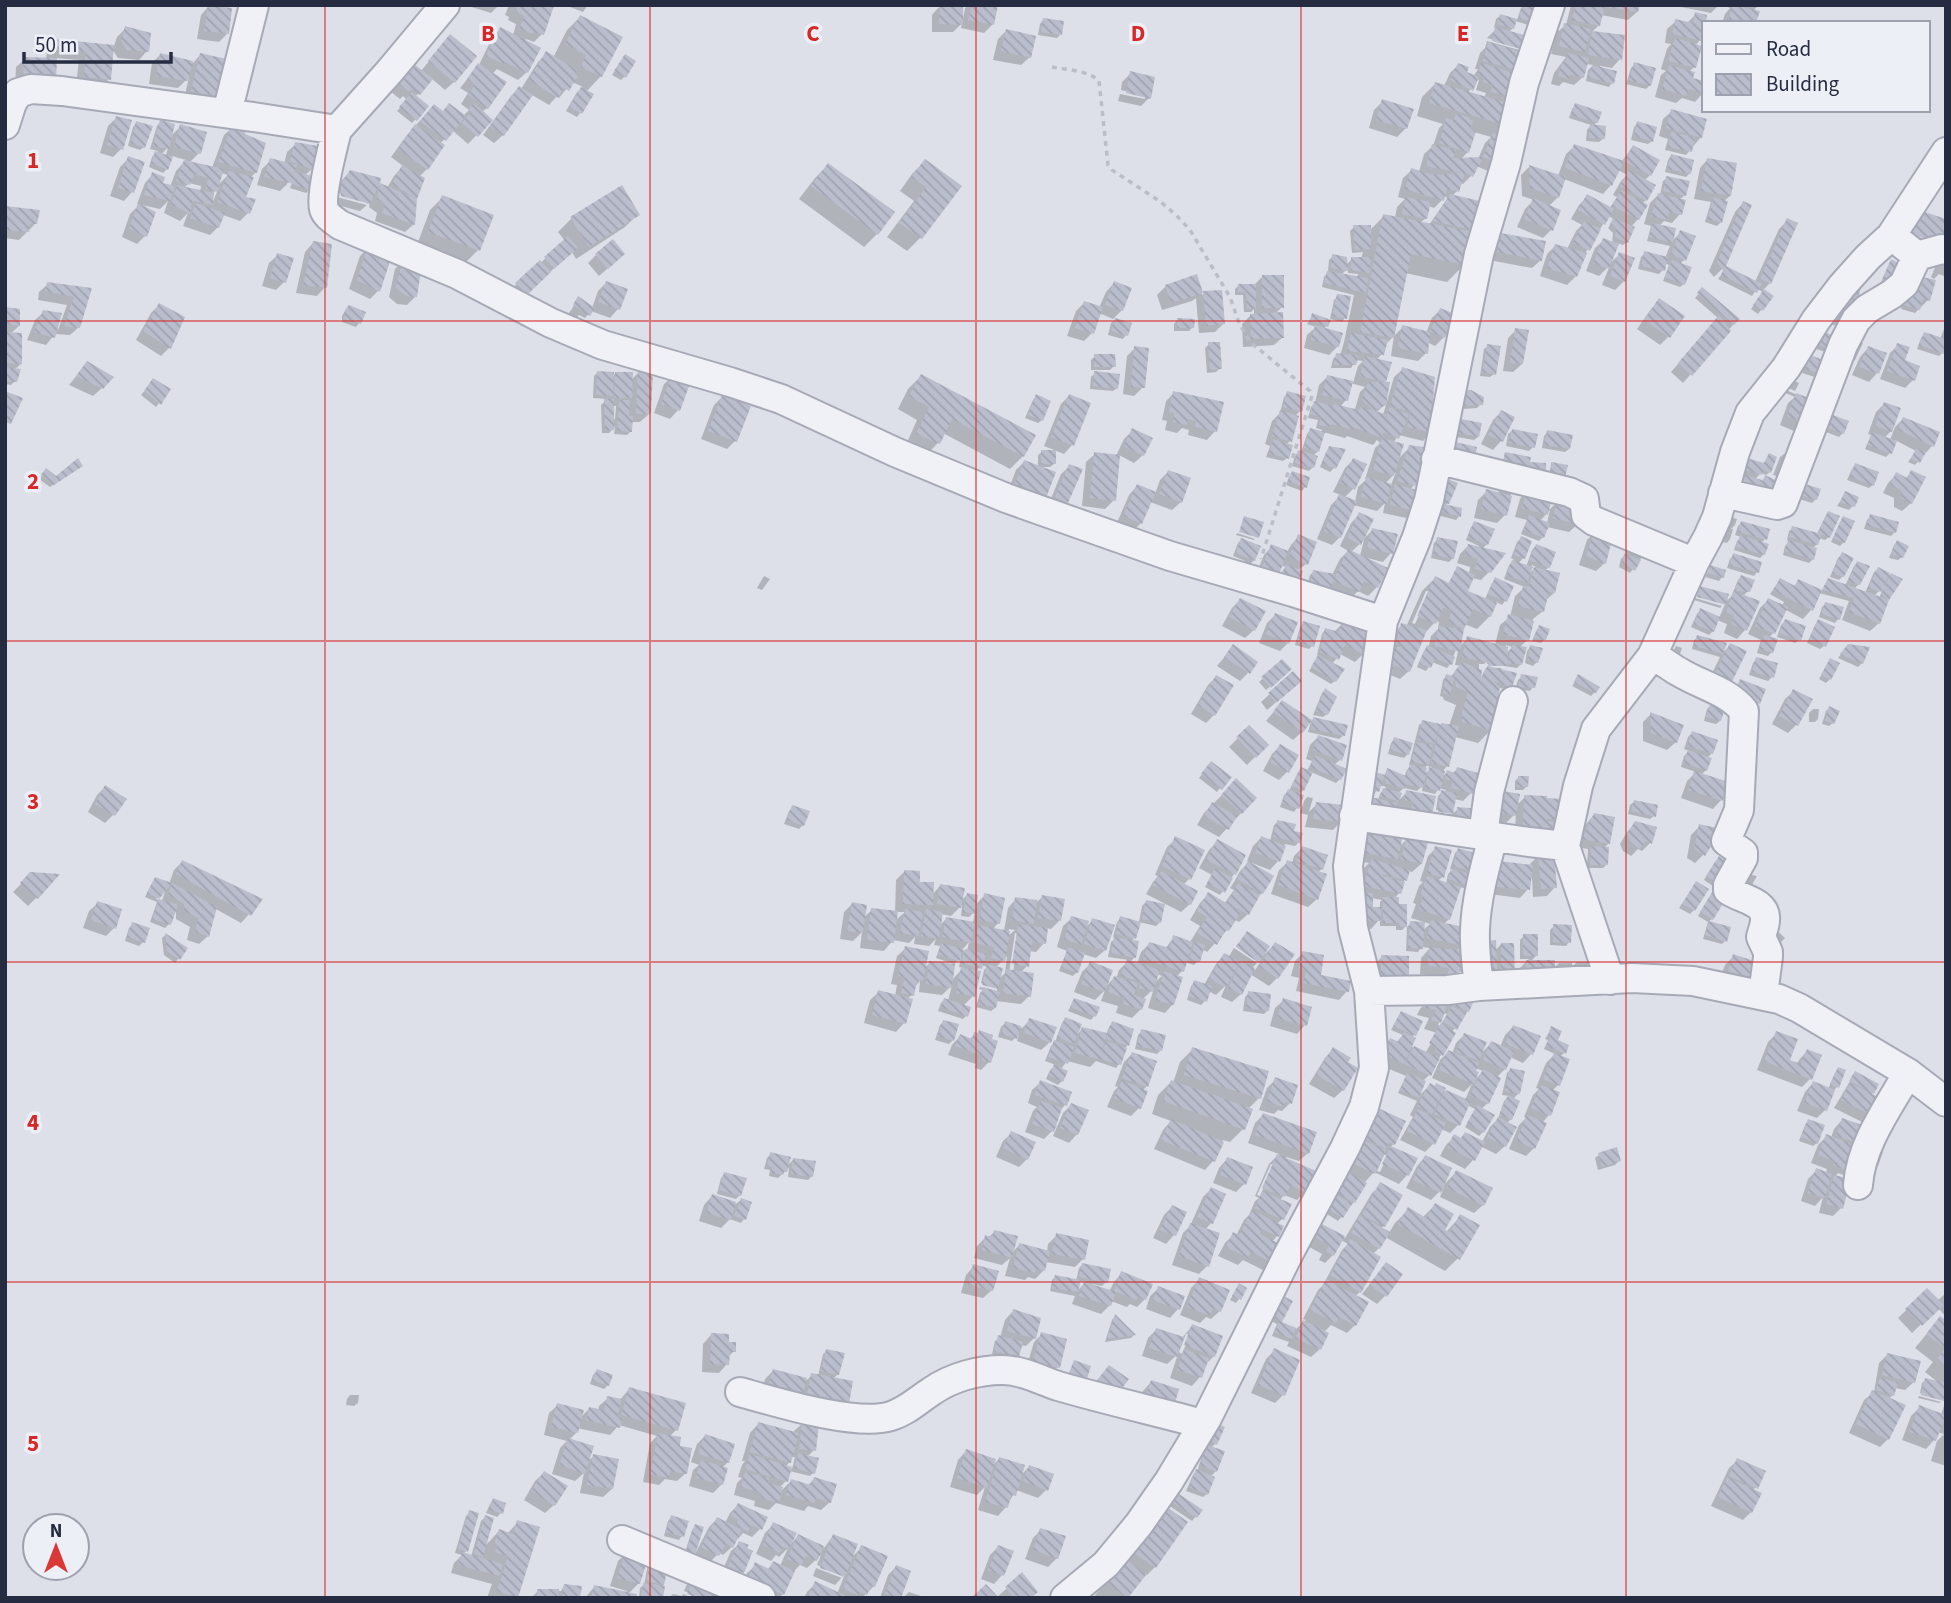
<svg xmlns="http://www.w3.org/2000/svg" width="1951" height="1603" viewBox="0 0 1951 1603" font-family="'Source Sans 3',sans-serif">
	<defs>
		<pattern id="building-back-hatch" width="6" height="6" patternUnits="userSpaceOnUse" patternTransform="scale(1.75)"><rect width="6" height="6" fill="#babecc"/><path d="M-1 5l2 2M0 0l6 6M5-1l2 2" fill="none" stroke="#a0a3b0"/></pattern>
	</defs>
	<rect width="100%" height="100%" fill="#dde0e8"/>
	<path fill="#0003" fill-rule="evenodd" d="M465,5h34l-8,8z
		M509,5h37l6,2 -10,27 -8,8 -8,-3 -1,3 2,30 -9,8 -21,-11 -5,5 -5,34 -5,4 9,8 -23,24 -16,-14 -12,14 -13,25 -8,8 4,2 -7,19 -2,26 -9,8 -30,-11 2,-8 -8,-6 1,-6 -3,3v-3l-33,-9 8,-12 8,-8 37,16 7,-12 9,-10 -12,-9 16,-22 19,-21 16,-2 21,4 6,-6 -8,-6 7,-11 -8,-5 19,-23 13,-27 9,-9 12,7 3,-12 -8,-4 1,-3 -4,-2z
		M571,5h17l-5,7 -13,-5z
		M968,5h28l-4,20 -8,8 -23,-5 1,-5 -9,9h-21v-17l8,-9 23,13 2,-11z
		M1524,5l11,22 -20,-6 -2,7 -4,4 20,6 -21,58 -6,7 6,22 -11,11v27l-9,8 -12,-5 -5,10 -8,8 -3,-1 -3,8 -5,5 19,33 -4,4 -2,31 -18,18 -42,-9 -13,65 -7,7 -3,9 -6,6 13,3 -5,21 1,17 2,1 -12,12 8,1 11,-38 9,-8 27,44 1,19 -8,9 -24,-6 -6,8 4,17 13,-13 4,38 -4,5 4,20 -8,8 -23,-5 2,-10 -8,8 -24,-6 -13,32 -8,8 -15,-6 14,-34 10,-10 -8,-3 12,-24 8,-8v29l-9,9 11,4 3,-15 9,-8h-2l10,-31 5,-5 -3,-3 -4,5 -26,-9 -2,2 -22,-6 -5,19 -5,5v11l-4,4 -17,-5 3,-10 3,-4 3,1 6,-19 3,-4 11,3 1,-3 -6,-2 2,-8 -10,-2 3,-11 4,-4 4,-18 9,-9 25,7 5,-17 5,-5 -7,-1 -5,8h-20l2,-9 4,-4 3,1 4,-14 10,-47 -32,-8 2,-10 4,-5 1,-12 4,-4 13,9 6,-6h9l2,-7 -11,1 -2,-22 4,-4 15,4 15,-15 11,2 2,-11 8,-8 -7,-2 5,-19 9,-8 7,2 5,-18 9,-8 6,-18 4,-4 -26,-8 5,-19 13,-13 9,2 6,-13 8,-8 7,8 8,4 5,-8h-3l5,-16 5,-5 2,-7 36,10v-3l-36,-10 10,-10h-3l2,-9 4,-3 17,4 4,-12zM1477,79l2,1 -3,10 10,3 -2,5 -16,-5zM1474,132l17,5 -6,6 -7,16 -18,1 8,-8zM1446,196l1,3 -18,26 -9,-2 6,-5 2,-12 6,2zM1348,268v5l10,1 -1,4 -16,-3zM1350,383l15,4 -5,5 -5,17 -15,-2 6,-7zM1396,472l-5,13 -6,-1z
		M1571,5h67l-1,7 -9,8 -27,-5 -2,10 -7,7 28,27 -8,9 -12,-2v3l12,14 -3,4 -23,-6 2,-11 6,-5 -8,-1 -3,13 -9,8 -11,-3 -4,4 -8,-2 3,-11 12,-16 -15,-3 5,-21 10,-8z
		M1681,5h38l-8,8 -30,-6z
		M1727,5h32l-6,6 2,12h-33l3,-9 5,-6 -3,-1z
		M209,6l18,28 -8,8 -22,-3 4,-24z
		M1696,14l4,26 -5,6 -1,21 -5,5 2,7 13,4 -1,10 -8,9 -13,-4 -6,5 -21,-6 6,-22 5,-4 -5,-2 6,-20 4,-5 -6,-1 2,-14 9,-8 11,2z
		M580,17l21,59 -15,16 5,3 -11,18 -3,4 -11,-6 11,-19 6,-5 -11,-5 -13,16 -2,-2 -8,9 -17,-10 -29,40 -9,8 -11,-8 28,-39 9,-8 1,1 17,-27 8,-8 7,4 14,-28z
		M1043,20l17,15 -3,3 -19,-3 2,-11z
		M126,28l21,23 -8,9 -21,-2 -6,-9 -3,30 -8,9 -25,-3 3,-25 -24,-2 -40,31 1,-22 9,-8 21,1 1,-11 8,-8 59,5 3,-9z
		M1006,31l24,26 -9,8 -28,-5 5,-21z
		M442,45l12,37 -9,8 -13,-11 -17,18 12,10 -15,16 -15,-12 10,-11 -4,-4 -3,3 -14,-11 35,-17z
		M160,55l33,8 7,-8 20,42 -8,8 -28,-6 5,-22 -11,11 -29,-4 3,-21z
		M622,60l2,17 -3,3 -9,-5z
		M1635,64l15,21 -4,4 -20,-5 5,-16z
		M1131,73l18,25 -8,8 -23,-5 2,-7 25,5v-3l-24,-6 1,-8z
		M1383,101l23,27 -9,9 -28,-9 5,-18z
		M1575,105l22,17 -4,4 10,13 -4,3 -13,-1 1,-11 4,-5 -22,-7 3,-9z
		M1672,111l29,26 -15,18 -21,-5 3,-11 -9,-3 4,-17z
		M116,118l5,31 -8,8 -13,-4 8,-27z
		M160,122l10,15 11,-11 18,27 -10,10 23,5 12,-33 9,-8 10,8 13,37 -6,6 -6,20 4,15 -8,8 -17,-6 -5,12 -8,8 -27,-9 5,-13 -8,8 -16,-8 4,-12 -8,8 -23,-5 8,-21 8,-9 8,10 9,3 6,-16 10,-11 -14,-4 -5,13 -4,4 -14,-6 3,-10 6,-6 -8,-2 7,-23zM168,147l-2,9 -5,-1zM221,173l7,2 -11,11zM189,183l12,3 -1,6 -16,-4zM219,187l-7,17v-10z
		M137,123l7,24 -4,3 -12,-4 5,-19z
		M1638,123l14,18 -4,3 -17,-4 3,-13z
		M296,144l16,25 -8,7 5,14 -3,3 -16,-5 5,-13h-4l-5,11h-1l-5,5 -23,-6 5,-16 9,-9 13,4 3,-12z
		M1575,146l46,16 12,-15 17,28 -6,6 2,19 -4,4 -4,15 -7,8 -4,15 -4,3 -6,-2 -9,22 12,-11 4,27 -9,9 -13,-5 8,-20 -11,11 -13,-5 9,-23 9,-8 8,3 1,-10 -5,-5 6,-9 -6,-3 -22,36 -10,24 -9,9 -27,-9 7,-22 8,-8 12,3 9,-18 6,-6 -11,-6 8,-14 8,-8 22,12 8,-12 -4,-2 8,-14 6,-6 -9,-5 -7,15 -8,9 -39,-15 -6,18 -10,10 3,23 -8,8 -26,-11 8,-18 9,-9 -12,-4 -1,-21 8,-8 29,9 8,-22z
		M1671,156l19,17 -4,4 -21,-5 3,-12z
		M129,158l3,34 -8,9 -14,-5 10,-29z
		M1708,159l22,37 -6,5 -3,21 -4,4 -12,-4 6,-20 -17,-3 6,-31z
		M925,161l34,25 -39,52 -13,13 -20,-14 27,-36 -14,-10 12,-17z
		M828,165l49,69 -13,13 -65,-48 16,-21z
		M1667,178l18,17 -6,5 1,14 -8,9 -8,-2 -5,5 12,16 10,-10 3,28 -5,5 5,19 -4,3 -17,-6 6,-16 -4,-2 -2,7 -4,4 -21,-5 3,-12 4,-4 20,5 5,-12 -23,-5 4,-15 -7,-2 6,-21 8,-8h2l3,-14z
		M333,196l34,9 -7,6 -27,-7z
		M443,197l48,19 -13,34 -13,13 -48,-18 13,-35z
		M1743,203l6,3 -27,63 -8,8 -5,-6 26,-59z
		M140,204l5,32 -8,8 -15,-7 8,-23z
		M5,208l31,15 -17,17 -14,-2z
		M638,214l-13,13 -49,32 -4,-7 -55,50 -9,-10 57,-51 -7,-9 13,-13z
		M1788,220l-18,63 -7,7 9,6 -14,18 -7,-5 12,-17 -6,-3 -5,7 -34,-17 8,-11 29,14 24,-53z
		M1501,234l40,26 -9,8 -43,-8 3,-17z
		M313,243l12,44 -8,9 -21,-3 9,-41z
		M369,247l9,44 -8,8 -21,-10 11,-33z
		M278,255l6,27 -8,8 -14,-4 7,-23z
		M596,255l19,7 -16,14 -11,-13z
		M404,260l11,37 -8,8 -10,-1 -8,-7 6,-28z
		M1940,261l6,2v14l-7,-3 -5,5 -3,-2 5,-12z
		M1195,276l7,19 2,-2 19,31 -8,8 -16,1 -3,-35 -4,3 -30,9 -5,-15 9,-9z
		M1262,277l20,30 -7,7 8,23 -9,8 -31,2 -1,-23 9,-9h3v-6l-3,3h-7l-1,-17h-8v-6l4,-4h15z
		M606,283l20,7 -8,19 -8,9 -19,-7 -6,7 -6,-3 -6,8 -11,-2 10,-12 3,-7 17,6 6,-17z
		M1114,283l8,27 -9,9 -14,-6 -7,20 -8,8 -17,-5 9,-25 8,-8 15,5 7,-16z
		M48,284l41,6 -10,37 -9,8 -15,-1 -9,11 -19,-5 8,-20 9,-8 12,17 2,1 9,-25 -29,-5 1,-8z
		M1905,285l23,15 -13,13 -14,-4z
		M1850,288l-9,40 -13,-5z
		M1702,290l36,29 -55,64 -12,-11 47,-54 -23,-20z
		M1338,296l7,22 -3,4 -12,-3 4,-19z
		M1660,301l8,36 -8,8 -23,-16 14,-20z
		M159,305l24,12 -14,31 -8,8 -25,-16 15,-27z
		M5,309l14,17 -9,8 11,30 -7,6 1,11 -4,4 -6,-1z
		M1440,310l4,27 -9,9 -8,-4 -1,11 -8,8 -27,-5 3,-20 9,-9 23,6 6,-15z
		M345,311l14,12 -3,4 -14,-5v-6z
		M1313,315l14,11 -4,3 15,17 -9,9 -25,-7 3,-13 9,-8 -9,-3z
		M1115,320l11,15 -3,4 -15,-4 3,-12z
		M1177,320l16,7 -4,4h-15v-7z
		M1946,324v19l-4,10 -3,3 -22,-7 4,-11 4,-4 15,5z
		M1516,330l6,34 -9,8 -10,-1 5,-33z
		M1818,332l14,22 -22,-7z
		M1853,338l10,5 -8,17 -4,3 -9,-4z
		M1209,344l11,24 -4,4 -9,1 -2,-25z
		M1898,345l5,16 10,19 -8,8 -25,-9 10,-26z
		M1488,346l6,28 -4,3 -10,-1 4,-27z
		M1135,348l8,39 -9,9 -11,-2 4,-38z
		M1868,348l9,25 -8,9 -17,-7 8,-18z
		M1095,356l19,10 -4,4h-19v-10z
		M1810,357l14,23 -22,-7 4,-12z
		M87,363l15,25 -9,8 -24,-11z
		M598,372l14,5 4,-4 15,7 8,-8 10,42 -9,8h-9v9l-4,4 -13,-1 1,-7 -6,6h-7l-1,-28 6,-6 -14,-1 1,-22zM612,406h4l-1,13h-3z
		M1095,373l22,15 -4,3 -23,-2 1,-12z
		M673,376l16,6 -11,28 -8,9 -16,-6 10,-29z
		M921,376l102,80 -13,13 -67,-36 -5,10 -13,13 -20,-9 12,-27 -19,-11 10,-20z
		M1784,376l15,7 -4,8 -17,-8z
		M150,384l9,19 -3,4 -15,-12z
		M1777,386l34,15 -9,21 -8,9 -14,-6 8,-22 7,-6 -19,-8z
		M1174,393l41,38 -8,9 -19,-5 1,-5 -7,-2 -5,5 -12,-3 2,-9 -5,-1 4,-19z
		M1288,393l12,18 -5,5 -5,25 -4,4 1,13 -4,3 -17,-4 4,-11 -5,-2 7,-23 8,-8 4,-16z
		M1036,396l6,24 -4,3 -13,-5 8,-18z
		M1069,396l3,49 -8,9 -20,-8 17,-42z
		M722,397l13,44 -8,8 -26,-10 13,-34z
		M1452,402l29,2 -4,4 -14,1z
		M1884,404l7,27 -7,7 6,2 5,-13 8,-8 29,27 -17,19 -7,-3 8,-11 -21,-11 -5,13 -4,4 -21,-8 6,-14 -3,-1 8,-22z
		M1501,412l12,6 -12,23 -8,9 -12,-6 12,-24z
		M1822,418l21,15 -4,4 -21,-8z
		M1453,423l25,14 -4,3 -23,-4z
		M1133,430l10,25 -9,8 -15,-8 -5,45 -9,9 -23,-3 4,-44 9,-8 21,2 8,-17z
		M1512,431l21,16 -4,4 -23,-5 2,-12z
		M1548,432l21,17 -4,3 -23,-4 2,-12z
		M1330,448l4,20 -4,4 -10,-5 6,-15z
		M1042,452l12,12 -4,3h-10l-35,32 11,-29 8,-8 14,5v-12z
		M1784,454l11,5 -10,19 -12,-3 7,-18z
		M1769,455l1,17 -4,3 -5,-2 -6,6 7,2 4,-4 11,23 -41,-29 27,-6z
		M81,466l-31,21 -11,-8 4,-5 14,4z
		M1070,466l-3,36 -8,8 -11,-4 13,-32z
		M1855,466l18,19 -4,3 -22,-8 5,-11z
		M1168,472l13,30 -9,8 -22,-8 -9,21 -9,9 -16,-7 13,-30 8,-9 18,8 5,-14z
		M1912,472l-1,31 -9,8 -8,-4v-9l-11,-5 5,-10 9,-9 8,5z
		M1292,473l13,14 -3,4 -16,-6 3,-8z
		M1440,483l8,20 -3,3 14,10 -3,4 -27,-7z
		M1500,484l33,3 14,25 12,-12 19,24 -9,8 -22,-5 -4,10 -4,4 -18,-7 6,-14 -12,-3 5,-18 2,-3 -11,-2 -6,21 -8,8 -23,-5 4,-18 9,-9 11,3zM1550,510l-3,13 -7,-2z
		M1789,486l27,13 -4,4 -26,-8z
		M1845,494l8,12 -4,4 -12,-4z
		M1828,513l1,24 -4,3 -6,-2 -2,6 -5,5 1,10 -4,4 -26,-8 2,-9 5,-5 -3,-1 2,-9 4,-3 24,6 8,-17z
		M1360,514l2,26 11,-10 18,23 -8,9 -16,-4 10,29 -9,9 -10,-5 -9,9 -42,-14 3,-11 3,-3 19,3 8,-16 8,-8 -8,-5 11,-23zM1364,540l-4,16 -9,-4z
		M1723,515l14,4 -2,6 -4,4h2l-3,10 -3,4 -13,-3z
		M1871,516l26,8 -3,9 -3,3 -27,-7 3,-9z
		M1843,518l1,24 -4,4 -9,-4 9,-20z
		M1475,523l12,21 -5,5 8,22 -9,9 -9,-2 -6,13 19,8 7,-16 4,-3 9,21 -3,4 -6,-3 -6,14 -13,13 -13,-5 -5,23 9,-9 27,7 5,-20 10,-8 5,-21 10,-9 -21,-8 5,-14 5,-5 -3,-2 6,-16 4,-4 2,20 -5,6 8,3 6,-17 4,-4 13,21 -5,4 10,22 -9,8 -2,10 -10,8 -6,21 -8,8 2,16 -4,4 -13,-2v-2h-17v-3l-3,3h-5v17l7,-13h16l-3,3 11,15 -4,4 -8,-3 -7,43 -13,13 -23,-6 -8,29 -4,5 -2,7 6,-6 5,2 5,-5 14,24 -8,8 -9,-2 -3,16 7,-6 21,1 -48,20 -10,34 -9,8 -4,-1 -9,22 -5,6 12,27 -4,4h-6v-4h-16v-7l-9,10 -24,-1 16,-59 6,-6 -16,-3 4,-22 42,9 7,-7h-2l2,-8 -28,-32 2,-6 6,-7 -7,-2 -5,10 -8,-3 18,-16 3,-6 17,7 3,-7 4,-5h-2l10,-40 4,-3 26,4 7,-21 -12,-5 -1,-3 -3,-1 3,-16 3,-4 4,1 11,-11 -6,-1 3,-14 -2,-1 -6,14 -3,4 -15,-6 -6,9 -9,-4 7,-16 5,-5 2,-10 7,-7 1,-7 -3,-1 -13,14 -14,36 -9,8 -12,-5 5,-40 9,-9 4,2 16,-36 13,-13 13,6 9,-16 12,6 1,-7 -13,-4 3,-9 8,-8 11,2v-2l-13,-6 5,-13zM1532,565l4,2 -9,9zM1426,591h4l-15,33 -3,-1zM1506,645l6,2 -6,7zM1426,766l6,1 -8,8zM1423,785l-1,6 13,3 4,-6 7,2 -2,3 -2,-1 -4,4 -2,14 15,2v3l-15,-2 -1,4 -28,-25 -10,10 2,-8h-2l7,-6 13,3zM1372,898l10,2 -2,2v7h-8z
		M1741,523l24,16 -4,4 3,11 -4,4 -26,-8 3,-9 4,-4 -6,-2 3,-9z
		M1595,532l10,31 -9,8 -17,-6 8,-25z
		M1237,533l18,6 -1,1 -18,-5z
		M1299,536l7,28 -29,23 6,-17 3,-3 -6,-2 -28,19 12,-29 8,-9 15,6 4,-7z
		M1243,538l11,22 -4,4 4,1 -4,11 -9,-11 4,-4 -12,-5 5,-13z
		M1438,539l15,19 -4,4 -18,-4 3,-15z
		M1897,542l5,15 -4,3 -9,-2 5,-13z
		M1628,545l17,3 -3,9 -12,16 -11,-6 2,-8 5,-5h-1z
		M1842,554l1,22 -4,4 -9,-3 8,-19z
		M1734,555l23,17 -3,4 -27,-8 3,-9z
		M1858,563l1,21 -5,5 11,4 9,-21 4,-3 22,11 -12,19 -9,24 -9,8 -28,-11 7,-19 -30,-8 -8,17 -8,9 -19,-10 -11,24 -4,5 3,14 -4,4 -11,-3 4,-13 -13,-6 12,-26 8,-8 14,6 2,-4 -14,-8 10,-14 13,7 5,-5 23,10 7,-12 17,6 9,-20zM1884,586l-5,12 -5,-2z
		M1711,567l11,10 -3,4 -14,-4z
		M764,576l6,3 -8,11 -5,-2z
		M1741,577l7,14 -5,5 2,34 -8,9 -13,-6 3,-9 -10,-4 -4,11 -4,4 -18,-8 6,-13 3,-4 19,8 7,-16 -2,1 7,-6 7,-17z
		M1695,598l27,8 -2,2 -26,-8z
		M1240,600l14,30 -9,8 -23,-12 10,-18z
		M1826,604l12,15 -3,4 -16,-6 3,-10z
		M1275,615l13,28 -8,8 -21,-8 8,-20z
		M1785,621l14,19 -4,3 -18,-6 4,-12z
		M1818,621l6,25 -4,3 -13,-6 8,-18z
		M1304,623l8,23 -3,3 -14,-4 5,-18z
		M1342,624l21,30 -8,8 -15,-8 -8,10 3,17 -4,3 -22,-13 10,-15 -2,-1 5,-21 3,-4 8,3z
		M1540,627l5,12 -4,4 -9,-2 4,-10z
		M1698,637l24,17 8,-9 -12,52 -14,-7 16,-33 -28,-8 2,-9z
		M1676,646l6,2 -3,9h-9z
		M1233,647l15,26 -8,8 -23,-15z
		M1530,647l7,15 -4,4 -8,-3 2,-12z
		M1845,649l17,14 -4,4 -20,-9z
		M1756,659l16,18 -4,4 -19,-6 4,-12z
		M1830,660v19l-4,4 -7,-4z
		M1282,661l8,8 -24,21 -7,-8z
		M1293,673l-2,16 -24,21 -6,-8z
		M1522,676l11,11 -3,4 -15,-1 3,-10z
		M1579,676l16,16 -4,4 -19,-10z
		M1216,677l-2,38 -8,8 -15,-9 17,-29z
		M1325,690l2,24 -4,3 -10,-2 9,-22z
		M1794,691l2,34 -8,8 -16,-9 13,-25z
		M1282,702l20,30 -9,8 -27,-19z
		M1711,705l9,16 -4,3 -12,-3 3,-12z
		M1829,708l4,15 -4,3 -7,-2 4,-13z
		M1813,709h6l-1,10 -3,3h-6v-9z
		M1651,714l25,28 -9,8 -24,-9v-19z
		M1314,719l29,17 -4,3 -31,-7 3,-11z
		M1249,727l18,18 -20,20 -18,-18z
		M1692,733l20,20 -5,5 -1,12 -5,5 20,25 -8,9 -32,-11 6,-17 9,-9 -15,-5 3,-11 5,-5 -5,-2 4,-12z
		M1318,737l22,23 -6,5 6,14 -4,4 -25,-11 -8,18 -5,5 -1,13 -3,4 -14,-5 4,-12 5,-4 9,-19 3,-3 6,2 5,-10 -6,-2 4,-14z
		M1395,739l13,15 -4,4 -16,-4 3,-11z
		M1280,746l7,26 -8,8 -16,-9 9,-17z
		M1208,767l12,21 -3,4 -18,-14z
		M1519,777l8,9 -4,4h-8v-9z
		M105,787l8,28 -8,8 -17,-11 9,-17z
		M1228,789l27,9 -36,39 -22,-12 7,-12z
		M1307,797l6,1 -4,14 8,-8 24,18 -8,8 -28,-3 3,-12 -8,-2 4,-12z
		M1525,797l35,21 -5,5 -41,23 2,-33 -10,10 -8,-1 -14,-10 32,-6z
		M1634,802l20,14 -4,3 -22,-5 2,-9z
		M793,807l10,18 -4,4 -15,-5 5,-13z
		M1594,815l15,28 -5,5 2,17 -3,3h-16l1,-19 -13,-2 11,-23z
		M1278,822l14,11 7,9 -4,4 -10,-2 -7,17 -8,9 -18,-7 -1,2 20,11 -9,17 -7,7 -7,14 -9,8 -5,-3 -7,11 -20,22 -5,-3 -4,12 -4,4 -9,-3 -3,9 -6,6 -3,27 -8,9 -17,-5 6,-20 -10,10 -3,11 -9,9 -16,-5 2,-7 -17,-5 4,-11 -10,10 -21,-8 8,-20 8,-8 14,24 10,-10 2,1 3,-9 10,-10 -21,-3 3,-15 5,-4 -3,-1 4,-15 4,-4 13,20 -3,4 4,15 -5,5 7,2 4,-12 8,-8 16,5 9,-12 16,5 10,-16 -10,-6 10,-17 8,-8 16,9 10,-14 -4,-2 4,-6 6,-11 9,-9 -2,-1 6,-15 8,-8 9,3 4,-16zM1157,974l5,2 -9,8z
		M1636,823l19,6 -5,14 -8,8 -4,-2 -7,7 -8,-5 -3,-7 7,-12z
		M1700,826l19,4 -16,25 -8,8 -8,-5 4,-23z
		M1176,839l13,40 -6,6 7,19 -9,8 -35,-18 7,-12 5,-6 -3,-1 12,-28z
		M1217,842l17,32 -14,21 -15,-8 7,-12 -13,-7 10,-18z
		M1302,848l19,21 -3,4 -1,26 -9,8 -37,-13 8,-24 9,-8 4,1 2,-7z
		M1436,848l6,29 -4,4 8,3 2,-10 5,-4 -3,-1 5,-16 3,-3 25,7 -14,32 -10,-2 -10,32 -6,6 20,20 -7,7 9,16 -3,4h-4l-4,6 -34,-4 1,-16 9,-10 -8,-1 -4,5 -12,-1 1,-24 4,-4 11,8 8,-7 -19,-6 5,-14 -3,-1 6,-17 4,-4 -3,-1 8,-25z
		M1539,855l16,32 -8,9 -14,1 -1,-19h-2l-2,11 -8,9 -31,-4 2,-23 40,-5 -1,-2z
		M182,862l67,52 -8,9 -27,-15 -6,28 -9,8 -12,-4 3,-13 -14,-8v-12l-7,17 -4,4 -15,-6 7,-20 -12,-5 7,-14 4,-4 13,5 5,-14zM166,888l-4,13 -6,-2z
		M1715,862l1,26 -12,-8z
		M904,872l28,23 8,-9 21,15 6,-6 7,11 11,-11 13,28 -5,6 11,2 4,-23 8,-9 21,3 5,-5 17,24 -8,8 -5,-1 -2,15 -8,9 -7,-1 -2,15 -7,7 9,23 -8,8 -25,-3 -1,7 -4,3 -15,-4 4,-14 3,-3 -4,-1 1,-2 17,4v-4l-16,-4 3,-13 3,-3 -6,-2 -5,7 -3,24 -10,10 3,10 -3,3 -25,-8 3,-8 3,-3 4,1 4,-16 -10,10 -23,-3 1,-11 -6,7 -2,7 -5,4 -3,24 -8,9 -32,-9 6,-23 9,-8 16,4 2,-11 -6,-1 6,-28 9,-8 17,21 7,-6 22,17 11,-12 -4,-1 2,-10 -7,7 -18,-6 4,-12 -6,-1 2,-6 -7,7 -15,-2 1,-7 -6,6 -16,-3 -9,11 -24,-3 2,-16 -9,9 -13,-2 4,-27 8,-8 11,14 9,-8 23,3 1,-33zM962,905l-1,11 8,1 6,-6 -2,12 -27,-4 -7,7 2,-12 10,2zM896,912h9l-10,9zM1009,929l6,1 -8,7zM1015,933h4l-6,40h-4zM969,942l-2,9 -5,-1zM1007,956l-2,17 -6,6 -4,-11z
		M1742,873l15,3 -11,19z
		M31,874l6,23 -9,9 -15,-14z
		M1696,883l-2,27 -4,4 -11,-6z
		M1711,895l1,24 -4,3 -10,-6z
		M1146,902l14,20 -4,4 -17,-4 3,-16z
		M98,903l16,25 -8,8 -23,-8 6,-17z
		M1072,918l13,10 8,-8 12,30 -9,8 -13,-4 -6,18 -4,4 -14,-5 8,-20 -10,-4 6,-21z
		M1708,922l21,6 -4,13 -3,3 -19,-5z
		M133,924l10,18 -4,4 -14,-5 4,-13z
		M1554,926l15,16 -3,4 -16,-1v-15z
		M1772,926l13,12 -9,9z
		M1247,933l18,21 10,-10 2,34 -8,8 -19,-12 -9,20 -9,8 -11,-5 5,-12 -10,10 -8,-4 -3,10 -4,4 -14,-5 4,-14 4,-4 9,3 12,-21 8,-9 4,3 6,-10 23,15 -6,6 4,1 6,-9 -25,-15z
		M165,935l21,13 -11,15 -11,-8 -2,-17z
		M1524,936l12,20 -6,6 24,6 5,-5h13v4l5,-5h17l-1,14 -75,-6 11,-11h-9v-19z
		M1501,944l12,32 -21,8 3,-33z
		M1303,953l16,23 28,15 -8,9 -43,-9 3,-13 -8,-2 4,-15z
		M1734,956l19,23h-33l5,-14z
		M1382,957l25,26 -34,8 1,-26z
		M1249,993l19,17 -4,4 -21,-3 2,-14z
		M1473,998l-5,13 -16,21 2,1 -25,42 -6,6 -5,16 12,-12 35,15 7,-16 -8,8 -32,-14 8,-18 8,-8 4,2 4,-11 8,-8 16,20 11,-12 9,4 5,-12 8,-8 18,27 -8,9 -13,-6 -5,12 -9,9 -8,25 -7,6 2,23 -4,4 -14,-9 10,-18 -8,-4 -9,20 -8,8 -9,-4 -8,15 -8,8 -25,-12 13,-23 -3,-2 7,-14 -19,-8 8,-17 -31,-13 7,-15 8,-8 6,3 7,-8 -12,-5 10,-17 20,9 -9,16 -2,8 16,6 11,-19 -13,-4 5,-11 -12,-3 3,-6 8,-9zM1443,1013l4,1 -7,12 -2,-1zM1475,1068l8,3 -9,10z
		M1074,1000l20,16 -3,4 -23,-9z
		M1284,1000l21,25 -8,9 -27,-8 5,-18z
		M1066,1019l9,18 7,-8 24,6 3,-8 3,-4 15,22 -8,19 -3,4 -20,-7 -6,6 -23,-6 -6,8 1,12 -4,4 -12,-6 4,-9 6,-5 -11,-4 6,-15 4,-4 7,-19z
		M1030,1020l20,22 -9,8 -24,-9 2,-7 -7,7 -14,-4 3,-10 4,-4 17,5z
		M943,1022l10,18 -4,4 -14,-4 5,-15z
		M1552,1028l4,13 8,12 -4,4 -2,28 -6,6 -3,24 -7,8 -8,25 -8,8 -17,-7 10,-24 7,-7 -2,-1 9,-22 6,-6 -3,-1 10,-25 9,-9 -11,-5 4,-9 -3,-1z
		M1142,1031l18,20 -3,3 -22,-5 3,-14z
		M1777,1033l11,28 9,3 2,-4 8,-9 3,28 -8,8 -45,-17 11,-28z
		M975,1034l14,28 -8,8 -6,-2 1,-4 -28,-9 4,-10 8,-9 9,4z
		M1193,1049l66,49 -11,11 -5,20 -13,13 -7,-2 -10,21 -8,9 -51,-21 9,-19 8,-9 -19,-7 6,-19 13,-13 2,1 7,-21z
		M1333,1049l12,13 -2,28 -9,8 -25,-14 16,-26z
		M1132,1054l15,32 -5,5 -3,17 -8,8 -24,-9 7,-16 4,-4 -3,-1 9,-24z
		M1839,1069l-2,18 -4,4 -8,19 -8,8 -20,-7 8,-19 8,-9 15,6 7,-16z
		M1510,1070l9,23 -6,6 -2,20 -4,4 -2,23 -9,8 -16,-8 -7,14 -8,9 -25,-13 6,-11 8,-8 6,2 22,3 8,-15 8,-8 6,-18 5,-5 -7,-1 5,-22z
		M1855,1073l18,20 -3,2v31l-36,-18z
		M1276,1079l14,24 -8,8 -4,-1 -4,4 -15,-4 8,-22z
		M1041,1082l29,11 -5,12 -6,7 -5,13 3,1 -13,13 -19,-7 8,-21 4,-4 -9,-4 4,-13z
		M1071,1105l6,29 -8,9 -16,-7 10,-23z
		M1263,1115l45,38 -9,8 -13,-4 -1,3 20,32 -8,8 -13,-5 -4,5 9,4 -7,15 -5,5v12l-5,6v20l-9,8 -20,-10 -5,5 -20,-9 7,-13 8,-8 3,1 8,-16 5,-5 6,-14 4,-3 -4,-2 14,-32 10,-10 -31,-11 7,-20zM1271,1164h3l-14,32 -3,-1z
		M1368,1118l26,26 -4,3 25,12 -8,16 -8,9 -25,-12 -10,11 -10,19 -16,19 -19,-12zM1384,1155h4l-8,17 -3,-1z
		M1842,1120l24,8 -14,39 -9,8 -5,-2 -3,4 6,31 -8,8 -14,-3 4,-16 -8,9 -14,-5 7,-22 9,-9 9,3 1,-4 -16,-6 7,-18 8,-8 5,1 3,-9z
		M1809,1121l8,22 -4,3 -14,-5 6,-16z
		M1012,1133l15,26 -8,8 -23,-10 7,-16z
		M1871,1147l12,5 -5,14 -4,3z
		M771,1154l16,12 7,-7 17,18 -3,3 -20,-3 1,-9 -11,10 -9,-2 1,-6 -6,-1 3,-11z
		M1599,1155l20,6 -4,4 -17,5 -3,-12z
		M1425,1157l18,29 13,-14 27,33 -9,8 -34,-16 4,-10 -13,13 -25,-12 11,-22z
		M1227,1159l17,25 -8,8 -23,-9 6,-15z
		M725,1174l15,21 -4,4 -19,-5 4,-16z
		M1381,1185l3,41 -3,2 8,5 6,-10 13,-13 14,8 13,-13 7,25 4,2 15,-16 -3,42 -13,13 -60,-34 -6,11 -6,6 -13,38 -5,4v29l-8,8 -16,-8 -7,7 -4,17 -9,8 -24,-11 2,-4 -17,-6 5,-12 -10,-5 10,-19 3,23 16,6 10,-9 -3,-1 15,-29 5,-5 19,-35 6,-6 -7,-4 -8,15 -8,8 -6,-3 3,-6 -20,-11 15,-20 28,15 27,-45z
		M1211,1189v34l-6,7 2,36 -8,8 -27,-9 11,-32 7,-7 13,-29z
		M712,1196l24,8 5,-4 3,19 -3,4 -11,-4 -9,9 -22,-7 5,-16z
		M1172,1207l13,6 -11,22 -8,9 -13,-6 11,-23z
		M994,1232l18,21 7,-8 28,7 1,-8 9,-9 26,24 -8,8 -29,-5 -2,8 -9,9 -7,-2 -3,3 -20,-4 5,-18 -8,7 -28,-7 3,-12 9,-9 2,1z
		M1386,1264l-1,32 -8,8 -15,-10z
		M1082,1265l24,17 -4,4 -10,-2 -1,2 18,6 5,-10 8,-9 23,26 -8,8 -7,-3 -3,3 -16,-6 -1,4 -9,9 -29,-10 3,-8 -25,-5 2,-11 3,-3 21,4 3,-13zM1079,1281l7,1 -9,9z
		M974,1266l18,24 -9,8 -22,-5 5,-18z
		M1200,1279l20,32 -9,8 -5,-2 -6,6 -20,-8 11,-27z
		M1239,1285v14l-3,4 -6,-3z
		M1159,1288l24,9 -5,12 -8,9 -24,-9 4,-13z
		M1927,1290l10,11 9,-8v24l-8,-9 -26,25 -14,-15z
		M1013,1311l21,27 -8,8 -6,-1 -2,11 -4,4 -22,-6 3,-13 5,-3 5,-18z
		M1115,1316l19,19 -3,3 -26,4 7,-22z
		M1940,1318l6,4v69l-3,7 -23,-5 2,-10 4,-3 13,3 -14,-11 8,-10 -18,-14z
		M1192,1326l22,30 -9,9 -5,12 -8,9 -22,-8 8,-24 -11,10 -25,-8 6,-18 8,-8 26,8zM1186,1334h4l-8,20 -3,-2z
		M1042,1334l16,33 -8,8 -24,-6 8,-27z
		M711,1335l23,16 -6,6 -1,7 -8,9 -17,-1 1,-28z
		M827,1351l11,23 -5,5 4,43 -79,-17 7,-26 8,-8 34,9 5,-5 6,1 5,-22z
		M1274,1351l9,44 -8,8 -24,-10 15,-34z
		M1887,1355l27,27 -9,8 -10,-2 -2,7 -5,4v40l-8,8 -31,-14 15,-33 10,-8 5,-29z
		M597,1371l11,14 -4,4 -14,-5 3,-9z
		M1151,1382l26,9 -41,21 7,-21z
		M629,1389l47,41 -7,7 9,10 8,26 -9,8 -12,-2 -6,6 -16,-3 7,-39 7,-7 -38,-11 -9,10 -33,-7 -1,5 -7,7 18,22 7,-6 18,33 -9,8 -23,-4 4,-20 -9,8 -23,-7 8,-26 7,-7 -23,-6 5,-22 9,-8 22,13 9,-9 9,2 1,-5 9,-8 12,2z
		M350,1395h9l-1,8 -4,3 -8,-1 1,-6z
		M1919,1396l22,6 -2,1 -21,-5z
		M1946,1399v67l-15,-5 6,-20 7,-7 -7,-2 -3,8 -8,9 -24,-9 9,-24 9,-9 21,8z
		M803,1423l11,27 -7,7 6,16 -3,3 -21,-5 -3,10 -7,7v5l12,-12 16,5 7,-7 16,23 -9,8 -13,-4 -4,5 -28,-8 -7,7 -15,-4 1,-5 -21,-6 3,-12 5,-5 -4,-1 4,-12 3,-4h-3l8,-28 8,-9 36,10v-3zM791,1457h4l-3,12 -7,-2 4,-4z
		M1206,1426l9,18 -4,4 5,23 -6,6 -3,17 -4,3 -17,-6 7,-16 6,-7h-1l6,-17 4,-5 -9,-4z
		M705,1436l28,9 -6,18 -5,5v16l-9,9 -24,-7 4,-16 6,-5 -8,-3 6,-18z
		M966,1451l25,16 8,-8 21,17 9,-9 17,23 -8,8 -22,-8 -10,17 -8,9 -20,-6 7,-23 -8,8 -27,-8 8,-27z
		M1738,1460l26,12 -11,19 -2,21 -8,8 -32,-14 18,-38z
		M544,1473l10,32 -9,8 -21,-13 11,-19z
		M1172,1498l29,12 -9,11 -24,-16z
		M493,1500l8,13 -4,4 -11,-4 4,-9z
		M738,1505l27,13 -5,11 -8,8 -9,-4 -5,6 -2,-1 -4,9 -9,8 -4,-2 -10,10 -25,-7 8,-26 4,-4 -1,28 14,-27 8,-8 8,4 5,-10z
		M1164,1507l-9,60 -8,8 -2,-1 -20,24h-32z
		M470,1512l-4,39 -3,4 8,2 10,-36 4,-4v29l14,-15 8,3 11,-12 -2,76h-29l5,-14 -41,-11 3,-10 8,-8 -7,-2 11,-37z
		M672,1517l10,19 -3,4 -15,-4 4,-15z
		M774,1524l16,21 8,-9 26,12 9,-12 18,22 11,-11 12,39 -12,12h-58l3,-6 9,-9 21,11 8,-20 -10,11 -22,-9 3,-8 26,10v-4l-25,-9 4,-10 -14,13 -7,-3 -7,7 -10,22 -4,4h-14l-24,-11 6,-14 9,-8 11,5 6,-7 7,3 8,-18 -9,9 -3,-2 -5,6 -15,-7 9,-21z
		M1041,1530l16,28 -9,9 -23,-8 8,-21z
		M740,1543l2,29 -8,8 -13,-6 10,-23z
		M998,1547l13,5 -9,23 -8,9 -13,-5 9,-24z
		M626,1553l13,30 -11,11 6,4h-49l9,-11 32,6 1,-2 -17,-5 8,-25z
		M667,1563l-6,35h-22l1,-10 4,-3 4,-21z
		M896,1567l13,5 -10,26h-19l8,-23z
		M1022,1575l8,23h-56h22z
		M694,1577l9,21 -19,-7 2,-5z
		M564,1586l14,12h-47l7,-7h23z
		M909,1592l18,6h-24z
		M673,1594l9,2 1,-2 10,4h-24z"/>
	<path fill="url(#building-back-hatch)" d="M208,5l24,3 -3,26 -25,-3z
		M511,5l43,1 -10,29 -10,-3 -1,2 -14,-5 5,-13 -8,-4 1,-4z
		M940,5h23v20l-24,-1z
		M972,5h26l-4,20 -26,-5z
		M1523,5h10l12,4 -4,15 -22,-6z
		M1576,5h29l-5,21 -28,-6z
		M1606,5h34l-2,7 -32,-5z
		M1732,5l28,6 -4,12 -28,-1z
		M1695,12l12,3 -1,8h-2l-2,18 -30,-7 3,-15 18,4z
		M1500,14l17,5 -3,10 -17,-5z
		M580,15l43,22 -21,40 -21,-10 5,-12 -21,-11z
		M1043,18l21,3 -2,14 -21,-3z
		M1564,23l27,6 -6,23 -26,-6z
		M125,26l26,7 -2,19 -22,-2 -6,-9z
		M500,27l41,21 -13,25 -23,-11 -1,2 -18,-8z
		M1495,27l36,10 -3,14 -36,-10z
		M1006,29l30,7 -5,22 -30,-7z
		M1592,31l33,4 -3,25 -34,-5z
		M450,34l27,22 -22,27 -27,-22z
		M1675,38l27,8 -6,22 -28,-7z
		M54,39l60,6 -3,35 -27,-3 2,-25 -33,-3z
		M1488,42l37,11 -5,18 -37,-10z
		M546,51l31,19 -2,4 3,2 -9,15 -5,-3 -6,10 -29,-18z
		M160,53l33,8 -5,20 -32,-5z
		M200,53l31,7 -9,38 -31,-7z
		M1568,53l21,5 -5,20 -14,-4 -1,5 -11,-3 4,-14 3,1z
		M625,54l11,7 -10,17 -12,-7z
		M24,57l33,1 -1,24 -33,-1z
		M409,60l24,19 -13,16 -8,-6 -3,3 -16,-13z
		M1634,62l22,6 -5,18 -22,-6z
		M478,63l29,19 -19,27 -20,-14 7,-11 -8,-5z
		M1458,63l11,4 -2,5 12,5 -6,14 -23,-11z
		M1481,63l36,11 -7,23 -19,-5 2,-7 -10,-3 2,-5 -7,-2z
		M1592,65l25,6 -3,13 -26,-7z
		M1669,65l26,7 -2,6 11,3v13l-15,-5 -3,7 -24,-7z
		M1130,71l25,6 -4,22 -25,-6z
		M1435,82l80,23 -6,21 -80,-23z
		M519,86l14,9 -29,41 -14,-10z
		M581,87l13,7 -12,20 -13,-7z
		M412,92l17,14 -12,15 -18,-14z
		M1382,99l32,10 -7,20 -31,-9z
		M449,103l17,13 -20,25 -26,-20 14,-17 9,7z
		M474,103l19,17 -15,17 -16,-14 9,-11 -3,-3z
		M1575,103l27,9 -4,11 -27,-8z
		M1671,109l36,10 -5,19 -36,-10z
		M1456,113l14,5v2l3,1 -3,8 6,2 -7,22 -30,-10 7,-25 8,2z
		M116,116l16,4 -9,30 -16,-5z
		M160,120l15,4 -6,25 -16,-3z
		M136,121l17,5 -8,22 -14,-5z
		M1637,121l20,6 -4,15 -19,-6z
		M180,124l27,8 -6,22 -27,-7z
		M415,124l30,21 -17,25 -30,-21z
		M1590,124l16,2 -1,13 -16,-1z
		M232,125l16,2 -3,7 21,9 -9,30 -39,-11z
		M1671,132l24,5 -3,15 -24,-5z
		M1493,133l15,6 -10,24 -15,-6z
		M295,142l23,4 -5,24 -23,-9z
		M1432,144l24,6 -3,8 30,-1 -10,20 -8,-4 -6,19 -12,-3 -3,12 -39,-12 6,-21 22,7 27,-2 -34,-7z
		M1574,144l50,17 -12,25 -47,-18z
		M1633,145l27,15 -9,16 -27,-15z
		M155,151l18,6 -5,13 -17,-7z
		M1671,154l23,6 -3,14 -24,-5z
		M128,156l17,6 -11,31 -16,-5z
		M270,158l27,7 -3,7 20,4 -3,15 -21,-8 -26,-6z
		M1707,158l30,5 -6,33 -30,-5z
		M925,159l37,27 -40,53 -23,-16 27,-36 -15,-10z
		M184,160l40,9 -7,23 -11,-3 2,-11 -14,-4 -4,11 -14,-4z
		M828,163l67,49 -17,23 -67,-49z
		M402,165l23,13 -8,21 -2,26 -33,-12 3,-9 -8,-5 3,-16 -10,21 -29,-8v-12l9,-14 31,8 -1,5 37,16 -25,-15z
		M1529,165l37,12 -7,21 -29,-10z
		M1629,170l27,15 -9,16 -27,-15z
		M229,171l25,6 -8,20 10,2 -6,15 -33,-12z
		M152,172l13,5 -2,6 12,3 -5,15 -26,-6z
		M1666,176l24,5 -4,15 -23,-5z
		M177,185l37,8 -1,12 -21,-4 -2,13 -19,-10z
		M622,185l18,30 -51,32 -19,-30z
		M1621,190l27,15 -9,15 -27,-14z
		M1658,193l28,7 -4,15 -13,-3 -2,8 -16,-4z
		M1450,194l30,7 -8,29 -39,-9z
		M1587,194l27,15 -9,16 -27,-15z
		M442,195l52,20 -14,36 -52,-19z
		M1405,197l26,5 -4,17 -25,-5z
		M1714,197l14,4 -6,22 -15,-4z
		M1533,198l28,12 -8,21 -29,-12z
		M1743,201l9,4 -26,61 36,18 -5,9 -36,-18 2,-5 -6,-8z
		M138,203l18,9 -9,25 -18,-8z
		M196,203l29,10 -6,15 -29,-10z
		M5,206l35,4 -3,14h-7l-1,8 -24,-2z
		M1913,208l33,11v17l-3,9 -22,-8 -2,6 -16,-6z
		M1383,214l90,18 -7,33 -55,-11 -17,84 -34,-6z
		M1613,218l22,9 -7,16 -13,-6 1,-8 -6,-5z
		M1787,218l11,5 -27,61 -11,-5z
		M1584,221l17,8 -11,22 -17,-8z
		M1652,223l24,5 -3,15 -24,-6z
		M1353,225h18v24l-16,1z
		M1680,230l16,6 -10,25 -15,-7z
		M1500,233l46,8 -4,20 -45,-9z
		M568,236l10,12 -24,21 -10,-12z
		M1603,238l16,6 -10,25 -16,-6z
		M613,239l12,15 -17,15 -13,-15z
		M313,241l19,3 -5,44 -24,-3z
		M1555,244l32,9 -10,24 -30,-9z
		M368,245l25,7 -13,40 -23,-12z
		M1644,251l24,6 -3,14 -24,-5z
		M1619,252l16,6 -10,24 -15,-6z
		M277,253l17,5 -8,25 -16,-5z
		M1332,254l15,3 1,14 -17,-3z
		M1351,257h20l-1,16 -19,-3z
		M403,258l19,5 -5,34 -11,-1 -10,-8z
		M1891,259l11,6 -8,24 -14,-5z
		M540,260l11,12 -24,23 -12,-12z
		M1672,260l20,7 -7,18 -20,-8z
		M1327,271l41,7 -2,15 -42,-10z
		M1197,274l6,19 -32,10 -6,-18z
		M1262,275h22v33h-22z
		M1913,275l23,5 -6,21 -7,-2 -3,11 -16,-5 2,-15z
		M606,281l22,8 -8,21 -22,-8z
		M1114,281l18,7 -9,23 -18,-6z
		M47,282l45,6 -12,40 -16,-2 10,-29 -29,-6z
		M1238,284h18v25h-9l-1,-17h-8z
		M1849,286l12,2 -10,32 -16,-5z
		M1702,287l38,32 -6,6 -37,-32z
		M1764,289l10,7 -11,15 -10,-6z
		M1222,290l3,34 -19,2 -3,-35z
		M1337,294l14,2 -4,23 -15,-3z
		M578,296l17,12 -5,8 -17,-11z
		M1659,298l26,18 -15,22 -26,-18z
		M1084,301l19,6 -9,27 -19,-6z
		M159,303l26,14 -14,32 -28,-18z
		M349,305l17,7 -5,12 -17,-5 1,-9z
		M5,307l15,2v17l-15,-2z
		M1440,308l15,6 -10,24 -15,-6 -2,22 -30,-6 4,-23 28,7z
		M43,310l19,3 -7,25 -21,-6z
		M1283,312l1,26 -33,1 -1,-25z
		M1312,313l19,7 -3,7 -18,-7z
		M1719,315l12,16 -39,45 -14,-13z
		M1115,318l17,5 -4,13 -17,-5z
		M1177,318l18,1 -1,9h-17z
		M1315,325l28,8 -4,14 -28,-7z
		M1515,328l14,2 -6,34 -13,-1z
		M1818,330l24,8 -5,14 -24,-9z
		M5,332l17,1v31l-17,-1z
		M1924,332l22,7 -2,15 -25,-9z
		M1351,333l37,7 -4,15 -37,-4z
		M1208,342h12l2,27 -12,1z
		M1897,343l13,4 -5,13 15,6 -5,15 -28,-10z
		M1487,344l14,2 -5,29 -14,-3z
		M1134,346l15,2 -4,40 -14,-1z
		M1868,346l19,7 -8,21 -20,-7z
		M1336,353l23,3 -3,9h-22z
		M1094,354h21l1,13h-22z
		M1810,355l24,9 -5,13 -24,-8z
		M1365,356l27,6 -6,20h4l-4,23 -12,6 12,3 -1,9 4,-16 20,7 -10,25 -16,-7 -1,6 -27,-10v2l-24,-6 -1,3 -11,-2 2,-8 -11,-3 4,-13 19,5 1,-2 25,6 1,-3 14,4 -12,-11 6,-18h18l-26,-6z
		M87,361l27,16 -11,12 -27,-13z
		M5,367l16,2 -4,13 -12,-1z
		M1402,367l33,10 -3,34 6,2 -5,20 -26,-6 4,-18 -1,3 -20,-6z
		M638,370l15,1 -2,43h-15z
		M597,371l17,1 -1,24 -17,-1z
		M1094,371l26,3 -2,15 -25,-3z
		M615,372h18l-1,26h-18z
		M672,374l19,7 -11,30 -19,-7z
		M921,374l115,61 -12,22 -72,-38 -12,25 -24,-10 13,-27 -20,-11z
		M1327,375l26,6 -5,20 -26,-6z
		M153,378l18,11 -10,16 -17,-14z
		M1471,390l13,7 -1,8 -16,1 -12,-8v-7z
		M5,391l18,7 -12,26 -6,-2z
		M1173,391l51,11 -7,30 -22,-5 1,-6 -8,-2 -1,6 -14,-3 1,-9 -5,-1z
		M1287,391l19,5 -4,16 -19,-5z
		M1796,393l18,7 -10,23 -17,-7z
		M1036,394l15,7 -8,20 -15,-6z
		M1069,394l22,9 -17,43 -23,-9z
		M722,395l29,11 -14,36 -29,-11z
		M604,399h10v31h-9z
		M619,400h11l-1,16h4l-1,16 -15,-1z
		M1884,402l17,6 -9,24 -17,-6z
		M1280,410l19,6 -7,26 -20,-6z
		M1501,410l14,7 -12,25 -15,-7z
		M1825,412l24,9 -5,13 -24,-9z
		M1903,417l37,15 -6,15 -36,-17z
		M1456,418l26,5 -3,14 -26,-5z
		M1132,428l21,10 -9,18 -20,-10z
		M1310,428l15,4 -6,20 -15,-4z
		M1512,429l26,5 -3,14 -26,-5z
		M1547,430l26,5 -3,14 -26,-4z
		M1872,432l25,9 -5,13 -24,-9z
		M1382,438l22,6 -10,32 -21,-6z
		M1273,439l20,6 -4,14 -20,-6z
		M1451,441l26,6 -3,14 -26,-5z
		M1409,445l15,2 -8,39 -19,-5z
		M1329,446l17,3 -10,20 -14,-6z
		M1916,448l10,4 -6,11 -9,-4z
		M1041,450h15v14h-15z
		M1298,450l20,6 -4,12 -19,-5z
		M1094,452l26,3 -4,46 -26,-3z
		M1505,452l26,5 -1,5 16,1v15l-44,-12z
		M1769,453l8,4 -6,16 -7,-3 -2,5 -29,-9 3,-11 28,8z
		M78,458l5,8 -29,19 -13,-10 5,-7 10,8z
		M1353,458l14,6 -12,26 -15,-7z
		M1024,460l32,12 -12,31 -32,-12z
		M1551,462l17,3 -5,21 -14,-3z
		M1855,463l24,9 -5,14 -24,-9z
		M1069,464l14,5 -15,34 -13,-6z
		M1168,470l23,8 -9,25 -23,-9z
		M1911,470l15,7 -14,27 -10,-6 -1,-8 -11,-5 6,-13 11,6z
		M1292,471l18,6 -3,11 -19,-7z
		M1733,471l29,9 -2,8 5,-13 21,10 -4,12 -52,-14z
		M1366,477l26,7 -5,20 -26,-7z
		M1443,477l15,6 -9,21 -15,-6z
		M1792,480l29,9 -4,11 -29,-8z
		M1137,484l19,8 -14,32 -19,-8z
		M1395,484l26,7 -5,20 -26,-6z
		M1486,489l26,7 -5,20 -26,-7z
		M1845,491l14,6 -4,10 -15,-5z
		M1526,493l27,2 -5,20 -26,-7z
		M1339,494l18,7 -16,37 -17,-7z
		M1558,498l26,7 -5,20 -26,-7z
		M1435,502l27,6 -1,9 -29,-8z
		M1828,511l12,5 -10,22 -8,-4 -4,11 -29,-8 3,-11 26,7z
		M1359,512l15,7 -13,26 -14,-7z
		M1870,514l29,8 -3,11 -29,-8z
		M1529,515l21,8 -6,15 -20,-8z
		M1244,516l20,6 -5,16 -20,-6z
		M1843,516l12,5 -10,22 -12,-5z
		M1474,521l21,8 -7,16 -20,-8z
		M1741,521l29,8 -3,11 -29,-8z
		M1372,528l26,6 -5,20 -26,-6z
		M1595,530l18,5 -7,29 -20,-8z
		M1298,534l19,8 -9,23 -19,-8z
		M1740,535l29,9 -4,11 -29,-8z
		M1521,536l11,5 -7,18 -11,-4z
		M1437,537l21,4 -4,18 -21,-4z
		M1241,538l20,8 -6,15 -19,-8z
		M1788,540l29,8 -3,12 -29,-9z
		M1897,540l12,6 -6,12 -12,-4z
		M1271,544l17,7 -12,31 -17,-7z
		M1468,544l38,9 -15,20 -16,-4 3,-10 -13,-4z
		M1536,544l20,8 -6,16 -21,-8z
		M1348,549l40,19 -10,20 -14,-7 -5,11 -26,-11 -3,15 -13,-2 2,-9 -9,-2 3,-13 22,4 -1,5z
		M1842,552l12,6 -10,19 -12,-4z
		M1733,553l29,9 -3,11 -29,-8z
		M1624,554l17,6 -6,11 -13,-8z
		M1512,560l21,7 -6,16 -21,-8z
		M1857,561l13,5 -10,19 -12,-4z
		M1286,564l17,7 -6,18 -18,-6z
		M1710,565l16,5 -2,8 -16,-5z
		M1457,566l18,9 -7,16 29,12 -6,14 -18,-8 -9,20 -15,-7 2,-13 -8,-1 -7,16 -19,-8 18,-40 14,7z
		M1534,567l26,6 -5,20 -6,-1 -5,20 -26,-6 5,-20 6,1z
		M1878,567l12,6 -9,19 -13,-4z
		M1891,573l12,6 -14,21 -8,-6z
		M1741,575l14,5 -5,12 -16,-1z
		M1495,577l19,9 -7,16 -19,-8z
		M1780,578l15,8 3,-7 24,11 -9,21 -40,-21z
		M1828,578l61,22 -9,24 -31,-12 5,-14 -32,-8z
		M1700,586l29,8 -3,11 -29,-8z
		M1734,591l26,10 -13,30 -16,-7 3,-8 -8,-4z
		M1240,598l26,13 -11,20 -26,-14z
		M1768,598l20,9 -13,27 -20,-8z
		M1825,602l19,5 -4,13 -19,-6z
		M1700,608l20,9 -6,15 -20,-8z
		M1275,613l23,9 -9,22 -23,-10z
		M1508,614l26,7 -5,20 -26,-7z
		M1785,619l21,7 -5,15 -22,-8z
		M1818,619l17,8 -9,20 -17,-8z
		M1303,621l17,5 -6,21 -17,-5z
		M1342,621l32,13 -9,21 -20,-10 -6,15 -19,-8 5,-24 14,4z
		M1401,623l26,7 -17,42 -16,-7 -2,8 -13,-5 9,-20 17,-2 -9,-2z
		M1539,625l11,4 -4,11 -12,-2z
		M1439,626l25,3 -4,23 -26,-6z
		M1697,635l30,8 -4,11 -29,-8z
		M1764,635l14,4 -5,14 -14,-4z
		M1467,636l41,11 -1,19h-19l29,7 -5,14 -19,-6 7,6 -8,44 -30,-9v-10l6,-20 -12,-5 -2,-15 8,-10 20,8 -1,8 8,-15 -27,-6z
		M1730,643l17,8 -19,39 -17,-9z
		M1233,644l25,18 -8,12 -26,-17z
		M1848,644l22,3 -7,17 -23,-10z
		M1427,645l28,12 -3,8 -17,-6 -4,9 -12,-5z
		M1512,645l15,2 -5,18 -15,-2z
		M1530,645l13,3 -5,15 -10,-3z
		M1318,655l27,14 -9,13 -25,-15z
		M1756,657l22,6 -4,15 -22,-6z
		M1830,658l10,5 -9,17 -10,-5z
		M1282,659l10,10 -21,19 -10,-11z
		M1293,671l9,10 -26,22 -8,-10z
		M1446,674l9,3 -5,18 -7,-2z
		M1521,674l17,3 -3,11 -17,-1z
		M1578,674l22,13 -4,6 -22,-11z
		M1216,675l18,10 -19,31 -17,-11z
		M1740,679l26,10 -6,15 -27,-10z
		M1325,688l12,9 -9,18 -12,-4z
		M1793,689l20,10 -15,27 -19,-10z
		M1282,700l30,20 -9,13 -30,-21z
		M1710,704l15,4 -4,13 -15,-4z
		M1829,706l11,5 -6,13 -9,-3z
		M1650,712l34,13 -7,18 -26,-10z
		M1313,717l35,8 -3,11 -34,-7z
		M1422,720l18,4 -5,20 -17,-4z
		M1441,723l18,3 -10,41 -18,-4z
		M1249,725l20,20 -13,13 -20,-21z
		M1692,731l26,9 -5,14 -26,-8z
		M1318,735l29,10 -5,16 -29,-11z
		M1394,737l19,6 -4,12 -19,-5z
		M1416,742l17,3 -4,20 -18,-3z
		M1280,744l19,11 -10,18 -19,-11z
		M1688,750l24,8 -5,13 -24,-8z
		M1315,755l32,14 -6,11 -31,-13z
		M1211,761l21,16 -10,13 -21,-16z
		M1410,764l17,4 -4,20 -18,-4v5l-20,-6 2,-15 19,8z
		M1301,767l12,5 -9,19 -12,-5z
		M1429,767l16,4 -5,20 -15,-3z
		M1457,767l21,6 -5,21 -22,-6 2,-7 -8,-2 2,-9 8,3z
		M1694,771l35,11 -6,19 -35,-11z
		M1375,772l10,3 -6,17 -10,-3z
		M1518,776h11l-1,11h-11z
		M1236,778l21,20 -15,16 -21,-19z
		M105,785l22,14 -12,17 -20,-12z
		M1383,788l19,5 -3,8 -19,-5z
		M1288,789l16,6 -5,14 -17,-6z
		M1406,790l30,6 -6,28 -21,-4 4,-18 -8,-2z
		M1441,790l16,3 -4,21 -15,-2z
		M1503,791l17,3 -4,22 -15,-3 -3,17 -11,-2z
		M1524,795l23,1v2l15,1 -1,20h-15v2l14,1 -1,21 -37,-5z
		M1366,796l31,7 -4,17 -30,-7z
		M1634,800l24,5 -2,12 -25,-6z
		M1212,802l25,14 -8,14 -25,-14z
		M1316,802l27,3v17l-30,-3z
		M792,805l18,6 -6,15 -17,-6z
		M1457,807l24,2 -1,21 -24,-1z
		M1594,813l21,4 -5,27 -28,-5z
		M1277,820l19,4 -2,7 9,2 -3,10 -27,-6z
		M1635,821l22,6 -5,17 -6,-3 -6,8 -9,-6 -4,-9z
		M1699,824l23,5 -17,27 -11,-7z
		M1409,826l22,6 -9,32 -21,-5z
		M1365,828l38,7 -5,24 -38,-7z
		M1175,836l30,14 -14,30 -29,-14z
		M1261,836l25,10 -6,16 -25,-9z
		M1217,839l29,16 -10,20 -30,-15z
		M1302,846l26,9 -5,15 -27,-9z
		M1435,846l17,4 -8,28 -17,-5z
		M1591,846l18,1 -1,18h-18z
		M1458,848l27,8 -5,18 -27,-8z
		M1554,852l3,36 -16,1 -3,-35z
		M1719,856l14,9 -12,20 -15,-9z
		M1371,859l39,11 -3,11 -24,-7v2l22,6 -4,12 -37,-8z
		M182,860l81,39 -12,17 -75,-42z
		M1287,860l40,14 -9,26 -40,-15z
		M1248,861l26,15 -11,18 -26,-15z
		M1499,861l34,4 -3,25 -34,-3z
		M1215,868l18,10 -8,15 -18,-10z
		M1451,869l26,7 -3,11 -26,-8z
		M904,870l16,1v11h14l-1,23 -30,-1z
		M1161,871l37,20 -7,14 -38,-20z
		M30,872l30,2 -22,25 -18,-16z
		M1427,876l34,11 -11,33 -31,-11 4,-13 -3,-1z
		M155,877l17,6 45,24 -8,30 -14,-5 3,-14 -14,-7v-7l-16,-9 4,-12 -13,16 -12,-6z
		M1696,881l13,8 -14,22 -13,-7z
		M1238,883l22,12 -11,20 -22,-12z
		M940,884l25,4 -4,20 -24,-4z
		M1714,889l13,8 -14,23 -13,-8z
		M1208,892l33,20 -12,19 -3,-1 -9,15 -20,-12 10,-16 -10,-6z
		M967,893l11,2 -3,19 -12,-2z
		M984,893l21,5 -5,26 -21,-4z
		M1355,893h18v14h8v14h-26z
		M1042,895l23,4 -4,22 -23,-3z
		M1015,897l22,3 -3,24 -22,-4z
		M1383,897h16v7h8v23h-8v-4h-16z
		M159,899l19,6 -7,20 -19,-6z
		M1146,900l19,4 -4,19 -19,-4z
		M97,901l25,8 -6,20 -25,-9z
		M852,902l15,3 -4,28 -16,-2z
		M871,908l27,3 -4,32 -27,-3z
		M905,909l18,3 -4,24 -19,-3z
		M926,909l17,3 -4,27 -18,-3z
		M1071,916l18,5 -8,24 -17,-6z
		M1120,916l21,6 -5,17 -20,-5z
		M946,917l29,5 -4,21 -29,-6z
		M1092,918l23,7 -9,26 -22,-7z
		M1431,920l37,8 -3,18 -38,-8z
		M1410,921l15,1 -2,27 -15,-1z
		M1709,921l22,6 -4,15 -22,-7z
		M132,922l18,6 -5,15 -18,-6z
		M1018,924l30,4 -2,16 -14,-2 -3,25 -17,-3z
		M1553,924l19,1 -1,18 -18,-1z
		M978,925l32,6 -5,30 -14,-3 3,-11 -19,-4z
		M1247,931l23,15 -11,17 -23,-16z
		M165,933l23,15 -8,12 -13,-9z
		M1523,934h15v22h-15z
		M1173,935l20,7 -9,30 -41,-13 6,-17 21,6z
		M1114,937l25,4 -3,17 -25,-5z
		M1496,940l2,41 -13,1 -3,-41z
		M1195,942l10,3 -5,17 -11,-3z
		M1275,942l20,12 -17,25 -19,-13z
		M941,943l22,6 -3,12 -22,-6z
		M1501,943h13l1,34h-14z
		M905,946l24,5 -6,30 -6,-1 -3,16 -13,-3 4,-16 -7,-1z
		M1068,947l17,6 -7,20 -17,-6z
		M1429,947l40,4 -2,18 -7,-1v7l-12,-1 1,-6 -21,-2z
		M965,949l21,5 -4,15 -21,-6z
		M1302,951l22,4 -3,20 30,6 -2,11 -46,-9 3,-13 -7,-2z
		M1224,953l16,9 -14,26 -17,-10z
		M1733,954l27,9 -5,17 -27,-9z
		M1381,955l28,1v27h-28z
		M1127,959l33,11 -7,22 -14,-4 2,-6 -20,-6z
		M1526,960h29v16h-29z
		M929,961l26,3 -3,24 -26,-4z
		M1090,961l23,9 -8,22 -24,-8z
		M1241,961l14,7 -13,27 -14,-7z
		M987,964l16,4 -5,21 -16,-4z
		M961,967l20,4 -6,26 -19,-4z
		M1006,969l28,4 -3,24 -28,-4z
		M1164,971l19,6 -9,28 -19,-5z
		M1114,976l24,7 -4,12 12,4 -4,11 -19,-6 2,-6 -17,-6z
		M1194,980l18,6 -5,16 -18,-6z
		M983,987l17,5 -4,16 -17,-4z
		M878,990l35,9 -7,25 -34,-9z
		M1248,991l23,3 -2,17 -23,-3z
		M1476,996l-7,16 -21,-9 -7,20 15,10 -13,23 -8,-5 2,-3 -8,-5 12,-20 -10,-3 5,-10 -13,-3 5,-9z
		M944,998l27,9 -3,10 -27,-10z
		M1074,998l26,9 -4,10 -26,-10z
		M1283,998l29,9 -5,19 -30,-8z
		M1452,1006l14,8 -9,16 -14,-8z
		M1401,1011l22,10 -7,15 -23,-10z
		M1065,1017l17,7 -8,20 -17,-7z
		M1029,1018l28,9 -6,16 -27,-10z
		M943,1020l16,4 -5,17 -16,-5z
		M1005,1021l16,5 -4,13 -16,-5z
		M1112,1021l22,8 -5,17 -23,-7z
		M1513,1025l28,11 -8,19 -28,-11z
		M1551,1026l11,5 -4,9 11,5 -3,9 -20,-8 5,-10 -3,-1z
		M1082,1027l25,6 -6,22 5,-14 21,7 -6,17 -46,-12z
		M1141,1029l25,6 -4,16 -25,-5z
		M979,1030l14,5 -1,4 6,2 -7,22 -9,-3 1,-4 -28,-10 5,-12 12,5 2,-7 4,1z
		M1776,1031l22,8 -8,21 11,4 6,-15 15,6 -10,25 -48,-19z
		M1404,1032l12,6 -12,26 -22,-10 8,-16 9,4z
		M1464,1033l23,9 -8,19 -23,-9z
		M1054,1040l20,7 -6,17 -20,-7z
		M1491,1041l23,10 -8,19 -23,-10z
		M1414,1046l26,12 -9,18 -26,-12z
		M1192,1047l77,24 -8,28 -77,-24z
		M1333,1047l18,11 -3,4 10,6 -14,23 -28,-16z
		M1448,1050l31,13 -3,8 3,1 -5,12 -35,-14z
		M1132,1052l25,9 -9,26 -26,-9z
		M1554,1053l16,6 -10,27 -17,-7z
		M1054,1064l14,7 -5,11 -14,-7z
		M1838,1067l8,3 -7,18 -9,-4z
		M1510,1068l15,3 -5,23 -15,-3z
		M1483,1069l18,9 -12,26 -19,-9z
		M1855,1071l24,13 -5,10 -25,-13z
		M1407,1073l19,8 -7,17 -19,-8z
		M1275,1077l23,8 -6,19 -7,-2 -2,5 -16,-6z
		M1040,1080l32,12 -5,14 -32,-11z
		M1122,1080l26,11 -7,18 -27,-11z
		M1171,1080l82,29 -8,21 -82,-29z
		M1813,1081l22,9 -8,21 -23,-8z
		M1430,1083l5,3 1,-3 10,5 -14,26 -15,-8z
		M1850,1083l38,19 -9,17 -38,-19z
		M1541,1085l19,7 -9,24 -20,-8z
		M1446,1090l25,11 -11,25 -26,-12z
		M1508,1095l12,6 -8,19 -13,-5z
		M1041,1101l21,7 -8,24 -22,-8z
		M1071,1103l18,7 -11,25 -18,-7z
		M1477,1105l18,10 -11,18 -17,-10z
		M1376,1107l30,14 -11,24 -6,-3 -3,7 -24,-12z
		M1418,1109l28,14 -11,22 -28,-14z
		M1263,1113l54,19 -8,22 -54,-19z
		M1527,1115l20,8 -12,26 -19,-8z
		M1498,1117l19,10 -11,20 -19,-10z
		M1842,1118l26,9 -6,17 -26,-8z
		M1171,1119l53,23 -9,20 -54,-22z
		M1808,1119l17,6 -7,19 -17,-7z
		M1011,1131l25,11 -8,18 -25,-12z
		M1465,1132l20,10 -10,19 -28,-14 7,-13 7,4z
		M1826,1134l35,14 -8,20 -7,-3 -1,5 -12,-5 1,-4 -16,-6z
		M1359,1138l27,12 -11,24 -27,-13z
		M1391,1146l27,12 -9,18 -27,-12z
		M1617,1147l4,14 -19,6 -4,-14z
		M770,1152l21,5 -4,15h-3l-1,3 -12,-2 1,-6 -5,-1z
		M1277,1154l39,17 -9,22 -17,-7 -5,11 -23,-9z
		M1425,1155l27,13 -11,25 -28,-13z
		M1227,1157l26,10 -7,18 -26,-10z
		M793,1158l23,3 -3,16 -22,-3z
		M1342,1168l25,15 -12,20 -26,-15z
		M1816,1168l16,6 -7,24 -17,-5z
		M1456,1170l37,18 -9,18 -37,-18z
		M724,1172l23,6 -6,18 -22,-6z
		M1834,1175l17,4 -8,30 -17,-5z
		M1380,1182l23,13 -18,32 -23,-12z
		M1211,1187l15,7 -13,30 -16,-7z
		M1263,1191l29,13 -8,16 -29,-12z
		M1330,1191l22,13 -9,14 -22,-13z
		M712,1194l24,8 -5,18 -25,-7z
		M741,1198l11,4 -6,18 -12,-4z
		M1435,1203l19,11 -9,16 5,2 10,-18 20,11 -20,35 -62,-36 10,-17 18,11z
		M1172,1205l15,7 -11,24 -16,-6z
		M1252,1210l32,16 -5,11 -17,-8 -2,5 22,11 -9,18 -22,-11 -3,6 -22,-11 7,-15 6,3z
		M1360,1215l30,17 -10,17 -29,-16z
		M1316,1221l29,15 -11,20 -8,-5 3,-6 -20,-11z
		M1190,1223l30,10 -11,34 -30,-11z
		M994,1230l24,6 -6,22 -30,-8 3,-15 7,2z
		M1056,1233l33,7 -4,20 -33,-6z
		M1350,1239l31,18 -20,36 -31,-18z
		M1019,1243l31,8 -5,20 -9,-2 -1,4 -22,-5z
		M1386,1262l17,12 -16,23 -18,-12z
		M1082,1263l29,6 -3,14 -29,-6z
		M973,1264l26,7 -6,20 -25,-6z
		M1121,1271l32,13 -7,16 -8,-4 -2,4 -20,-8 -5,14 -32,-10 5,-14 30,9z
		M1055,1275l26,5 -3,12 -26,-4z
		M1199,1277l31,13 -9,22 -8,-4 -3,8 -23,-9z
		M1326,1279l43,23 -13,24 -17,-9 -3,6 -26,-13z
		M1239,1283l8,5 -6,12 -9,-4z
		M1158,1286l27,10 -5,14 -27,-10z
		M1927,1288l17,17 -22,21 -17,-17z
		M1280,1294l13,7 -11,21 14,6 -4,11 -17,-7 4,-12 -9,-4z
		M1013,1309l28,9 -5,21 -29,-8z
		M1115,1314l21,21 -29,4z
		M1940,1316l6,4v45l-9,-6 8,-11 -19,-14z
		M1303,1320l26,13 -8,17 -26,-12z
		M1192,1324l31,12 -8,21 -31,-12z
		M1156,1328l28,9 -7,20 -28,-9z
		M1041,1332l26,7 -7,29 -27,-7z
		M711,1333l18,1v8h7v10h-6l-1,13 -19,-1z
		M998,1335l25,7 -4,15 -25,-6z
		M1274,1348l26,12 -15,36 -27,-11z
		M826,1349l19,4 -6,22 -18,-4z
		M1184,1349l25,9 -7,20 -25,-8z
		M1887,1353l34,8 -6,22 -33,-8z
		M1074,1360l17,6 -6,19 -18,-7z
		M1109,1365l20,14 -15,20 -20,-15z
		M597,1369l16,6 -4,11 -17,-6z
		M773,1369l34,9 -7,28 -35,-10z
		M811,1373l42,8 -6,34 -42,-8z
		M1880,1377l18,6 -4,13 -18,-6z
		M1925,1378l21,5 -2,18 -23,-6z
		M1151,1380l28,9 -7,24 -29,-9z
		M629,1387l57,16 -8,28 -57,-16z
		M1872,1390l34,15 -17,35 -33,-16z
		M607,1396l15,3 -5,18 6,1 -3,10 -34,-8 3,-13 15,3z
		M557,1403l27,7 -6,23 -27,-6z
		M1919,1405l27,10 -10,26 -26,-9z
		M1210,1420l15,7 -8,18 -16,-7z
		M802,1421l17,2 -3,28 -17,-2z
		M758,1422l41,11 -8,30 -41,-11z
		M658,1433l23,4 -1,9 12,2 -5,26 -17,-3 -1,7 -19,-4z
		M705,1434l30,10 -6,19 -31,-9z
		M568,1438l26,8 -9,28 -26,-9z
		M1207,1445l18,6 -8,21 -17,-7z
		M966,1449l30,10 -9,29 -30,-10z
		M798,1453l21,5 -4,16 -21,-6z
		M593,1454l26,5 -6,30 -26,-4z
		M750,1454l42,13 -4,15 -43,-13z
		M999,1457l26,8 -9,31 -5,-1 -3,13 -23,-6z
		M1737,1458l29,13 -8,18 -29,-13z
		M701,1460l27,8 -5,17 -27,-7z
		M1029,1465l25,9 -6,17 -25,-10z
		M1196,1469l19,8 -7,18 -19,-8z
		M544,1471l24,15 -13,20 -24,-15z
		M745,1472l24,6 -1,5 15,4 -4,16 -18,-5 1,-5 -21,-6z
		M814,1477l23,7 -6,19 -15,-5 -2,5 -28,-8 5,-16 20,6z
		M1727,1477l35,16 -10,20 -34,-16z
		M1176,1492l27,18 -6,8 -27,-17z
		M493,1498l13,5 -3,11 -14,-4z
		M738,1503l30,14 -6,13 -11,-5 -3,7 -12,-7 2,-6 -7,-3z
		M1163,1504l25,18 -32,46 -25,-17z
		M469,1510l10,3 -11,39 -10,-3z
		M485,1515l9,3 -11,39 -9,-3z
		M671,1515l18,6 -5,16 -18,-5z
		M717,1517l25,13 -9,18 -7,-4 -7,12 -18,-9z
		M517,1520l23,7 -22,71 -21,-7 11,-35 -13,-4 3,-7 -4,-1 5,-15 14,5z
		M773,1522l24,11 -8,16 -6,-2 -3,6 -17,-8z
		M695,1524l9,3 -9,28 -9,-3z
		M1040,1528l26,8 -8,23 -25,-9z
		M798,1534l26,12 -7,15 -11,-5 -4,9 -15,-6z
		M833,1534l25,10 -13,33 -25,-9z
		M739,1541l10,4 -2,3 6,3 -9,22 -16,-7z
		M861,1545l27,11 -13,31 -4,-2 -4,10 -8,-3 -1,3 -15,-6z
		M998,1545l16,6 -10,25 -16,-6z
		M626,1551l22,7 -8,26 -23,-6z
		M462,1552l41,12 -4,12 -41,-11z
		M1124,1557l22,18 -18,23 -23,-17z
		M651,1558l18,4 -5,23 -18,-4z
		M773,1561l22,10 -11,24 -36,-16 7,-17 14,7z
		M896,1565l15,6 -10,27 -16,-4z
		M1022,1572l16,20 -7,6h-17l-9,-11z
		M694,1575l44,23h-40l-11,-4z
		M815,1581l35,17h-43z
		M643,1583l22,3 -2,12 -22,-1z
		M564,1584l18,2 -2,12h-18z
		M986,1584l13,14h-28z
		M594,1585l43,9 -1,4h-45z
		M537,1589h22v9h-22z"/>
	<g fill="none" stroke-linecap="round" stroke-linejoin="round">
		<defs>
			<path id="minor" d="M227,113l27,-108
				M5,125l7,-22 6,-10 13,-4 31,2 198,27 77,12 52,-58 56,-67
				M337,130c-4,16 -17,66 -13,79 2,7 11,12 16,16l117,49 94,49 52,22 127,37 51,17 114,53 111,46 164,58 123,36 90,29
				M1902,244l15,12 25,-7 4,1
				M1436,459l133,33 15,7 2,16 8,6 94,39 7,1 -43,95c11,4 19,12 29,17 22,13 47,18 63,38l-5,99 -13,31 17,12v5l-15,27v5c12,9 39,11 37,30 0,6 -3,12 -4,17l7,15v5l-5,38
				M1723,493l54,12 6,-2 60,-158 13,-25 11,-11 25,-15 12,-10 13,-28
				M1695,561l13,-24 9,-20 18,-65 15,-39 36,-45 30,-48 26,-34 26,-29 23,-21 55,-84
				M1354,816l175,26 36,4 45,134
				M1483,835l6,-43 24,-91
				M1565,846l13,-60 18,-57 56,-73
				M1479,986c-2,-18 -5,-37 -4,-56 1,-31 10,-63 18,-93
				M1369,991l79,-1 31,-4 153,-8 61,3 86,18 20,9 109,65 38,29
				M1858,1185c3,-41 30,-77 50,-112
				M740,1392c36,10 117,35 151,24 16,-5 27,-16 41,-25 20,-14 47,-21 70,-21 20,0 38,10 56,16 48,14 97,25 145,38
				M622,1540l139,58
				M1065,1598l41,-34 33,-40 30,-43 38,-63 82,-165 56,-105 19,-41 10,-39 -5,-77 -16,-63 -5,-62 35,-245 34,-84 12,-37 50,-246 27,-91 18,-80 26,-78"/>
		</defs>
		<use href="#minor" stroke="#a6aab6" stroke-width="32"/>
		<path stroke="#bbbec7" stroke-width="3.5" stroke-dasharray="5 5" stroke-linecap="butt" d="M1052,67c15,3 36,3 47,14l9,84 4,5 49,32 16,14 13,14 40,67 9,26 11,19 60,49 2,5 -51,163"/>
		<use href="#minor" stroke="#f0f1f6" stroke-width="28"/>
	</g>
	<path fill="none" stroke="#d62828" stroke-width="2" stroke-opacity="0.55" d="M325,5v1593M650,5v1593M976,5v1593M1301,5v1593M1626,5v1593M5,321h1941M5,641h1941M5,962h1941M5,1282h1941"/>
	<g font-size="23" text-anchor="middle" font-weight="bold" fill="#d62828" stroke="#edeff6" stroke-width="7" stroke-linejoin="round" paint-order="stroke">
		<text x="488" y="41">B</text>
		<text x="813" y="41">C</text>
		<text x="1138" y="41">D</text>
		<text x="1463" y="41">E</text>
		<text x="33" y="168">1</text>
		<text x="33" y="489">2</text>
		<text x="33" y="809">3</text>
		<text x="33" y="1130">4</text>
		<text x="33" y="1451">5</text>
	</g>
	<rect width="1951" height="1603" fill="none" stroke="#252b40" stroke-width="14"/>
	<rect x="1702" y="21" width="228" height="91" fill="#edeff6" stroke="#9da1ad" stroke-width="2"/>
	<rect x="1716" y="44" width="35" height="10" fill="#f0f1f6" stroke="#9da1ad" stroke-width="2"/>
	<text x="1766" y="56" font-size="21" fill="#252b40">Road</text>
	<rect x="1716" y="74" width="35" height="21" fill="url(#building-back-hatch)" stroke="#9da1ad" stroke-width="2"/>
	<text x="1766" y="91" font-size="21" fill="#252b40">Building</text>
	<g transform="translate(56 1547)"><circle r="33" fill="#edeff6" stroke="#9da1ad" stroke-width="2"/>
	<path d="M0-5L12 26L0 18L-12 26Z" fill="#d93836"/>
	<text y="-10" font-size="19" font-weight="bold" text-anchor="middle" fill="#252b40">N</text>
	</g>
	<path d="M24 52v10h147v-10" fill="none" stroke="#252b40" stroke-width="3.5"/>
	<text x="35" y="52" font-size="21" fill="#252b40" stroke="#edeff6" stroke-width="5" paint-order="stroke">50 m</text>
</svg>
